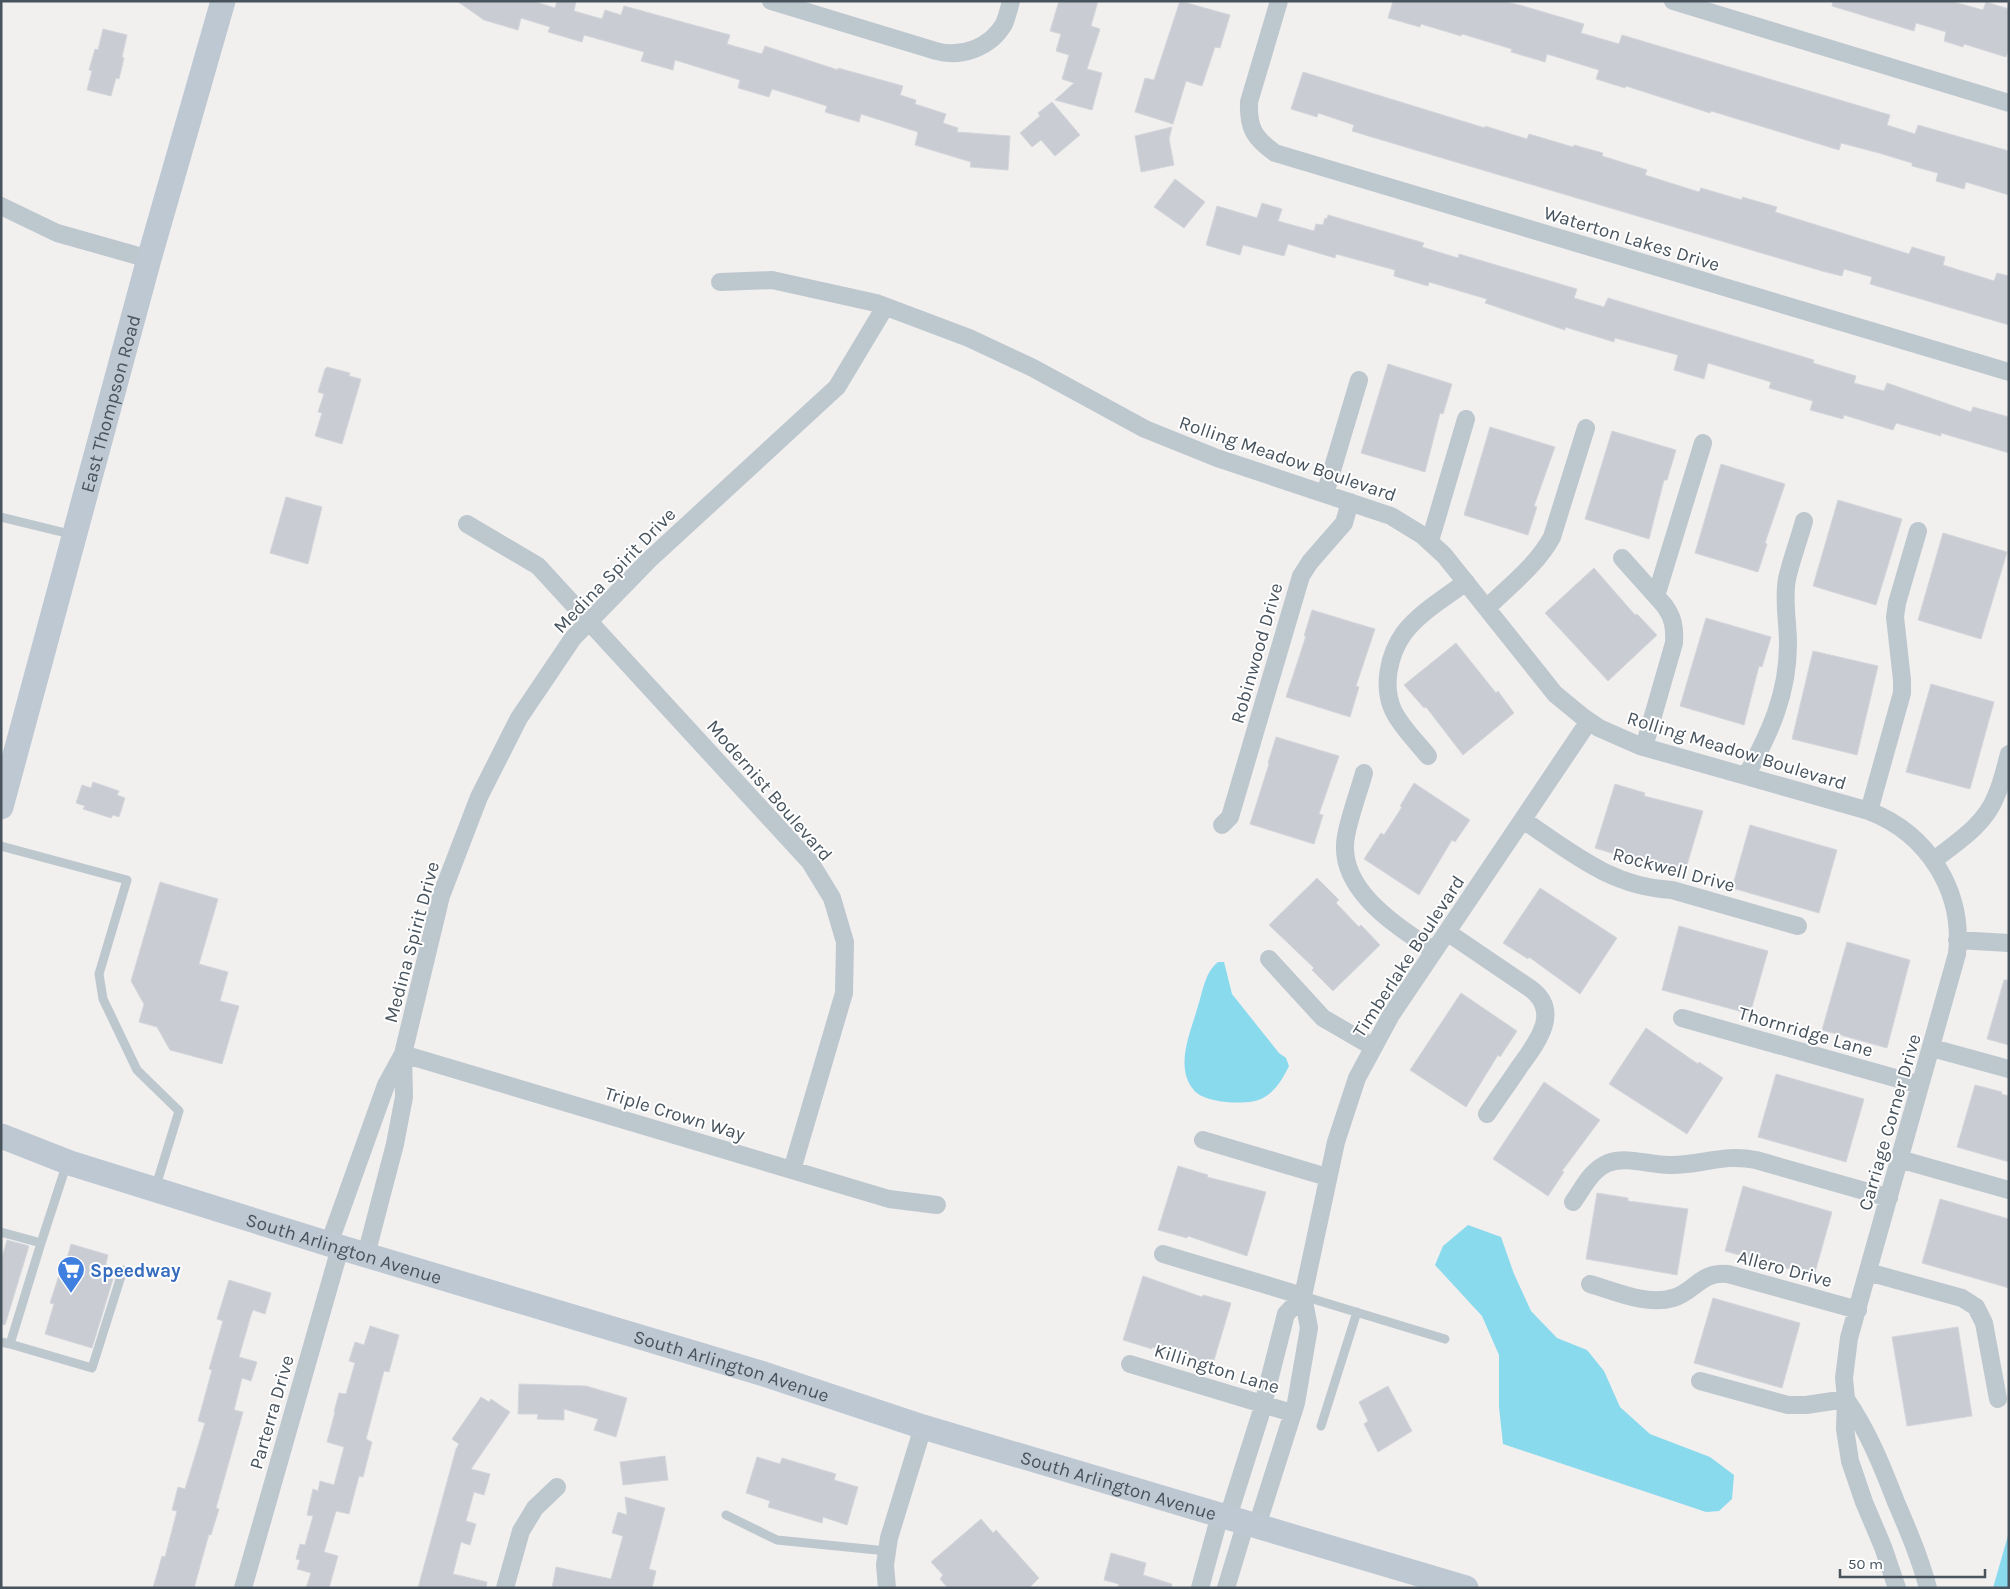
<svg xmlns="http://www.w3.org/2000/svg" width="2010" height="1589" viewBox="0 0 2010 1589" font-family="Karla,sans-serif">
	<rect width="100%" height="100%" fill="#f2efef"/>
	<path fill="#8adaed" d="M1218,962h6l8,32 47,59 7,5 3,8c-6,12 -13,25 -26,32 -13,8 -55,5 -66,-5 -3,-2 -8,-9 -9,-12 -10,-23 4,-53 10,-75 5,-15 7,-34 20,-44z
		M1468,1225l33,12 13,37 17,37 26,27 30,12 17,21 16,36 30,27 60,23 24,18 -2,24 -13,12 -13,1 -203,-68 -4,-37v-52l-17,-39 -47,-51 8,-19z
		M2009,1532v56h-16z"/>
	<path fill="#c9ccd2" stroke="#d3d6db" d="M457,1h76l22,7 2,-7h19l-2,10 28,8 3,-9 16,5 3,-9 106,29 -3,9 35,10 3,-8 73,24v-2l65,18 -3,9 16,5 -1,4 31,10 -3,9 15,5 -1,4 53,4 -2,34 -38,-3 1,-5 -56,-17 3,-13 -57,-18 -2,8 -34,-10 2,-6 -55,-17 -3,8 -31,-9 2,-8 -65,-20 -2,10 -32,-9 3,-9 -60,-17 -2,7 -34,-10 2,-5 -29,-9 -3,12 -34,-10z
		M1059,1h39l-7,25 9,3 -13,40 15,4 -10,37 -37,-10 19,-17 -12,-4 7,-24 -13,-4 5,-17 -11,-3z
		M1180,1l50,14 -10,33 -5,-1 -13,39 -16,-5 -13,43 -38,-12 10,-34 9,2z
		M1393,1h110l20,5 61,18 -3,9 38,11 3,-9 268,80 -3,10 28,9 3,-9 91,26v44l-43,-13 -2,7 -28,-8 2,-8 -26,-7v-3l-33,-10 -38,-10 -2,7 -128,-39 -1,2 -84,-27 -1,2 -29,-9 3,-9 -52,-16 -2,8 -34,-10 1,-3 -50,-15 -1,2 -40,-12 -1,3 -32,-9z
		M1833,1h117l33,9 3,-8 23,7v39l-3,9 -42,-13 -1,3 -19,-6 2,-9 -30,-9 -2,8 -82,-25z
		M103,29l24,6 -5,22 2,1 -5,21 -3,-1 -5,18 -24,-6 5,-19 -3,-1 6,-21 3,1z
		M1303,72l182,56v-2l42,13 2,-5 44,13 1,-2 29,8 -1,3 45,14 -2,5 54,17 2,-4 41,12v-3l35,10 -2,5 134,42 3,-7 33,10 -2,8 51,16 3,-8 12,3v49l-139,-41 2,-7 -28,-8 -2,7 -20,-5 -447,-133 -23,-7 2,-6 -36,-12 -1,4 -26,-8z
		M1052,102l28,33 -25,21 -14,-16 -9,7 -12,-14 20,-17 -2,-3z
		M1172,127l-3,12 5,26 -33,7 -6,-36z
		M1175,179l30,23 -21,26 -30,-21z
		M1262,203l20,6 -4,12 36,10 2,-7 7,1 2,-7 2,1 1,-4 96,28 -2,4 36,11 1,-4 118,35 -3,9 30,9 4,-9 206,62 -1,3 43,13 -2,7 30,8 3,-8 84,29 2,-5 36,10v36l-68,-20v3l-45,-13 -3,7 -49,-15 -1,4 -33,-9 3,-9 -44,-13 2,-6 -63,-19 -4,16 -30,-9 4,-15 -63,-17 -1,4 -49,-15v3l-80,-27 2,-4 -58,-17 -1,4 -34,-10 1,-6 -59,-16 -1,4 -47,-14 -4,12 -41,-11 -3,10 -34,-10 11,-39 40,12z
		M1388,364l64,20 -9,30 -3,-1 -15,59 -64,-19z
		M327,367l23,6 -1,3 12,3 -19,65 -27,-8 7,-23 -4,-1 6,-18 -6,-2 7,-23z
		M1490,427l65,20 -21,59 3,1 -9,28 -64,-20z
		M1612,431l64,19 -9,30h-3l-15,59 -64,-20z
		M1721,464l64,20 -20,59 2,1 -9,28 -63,-19z
		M286,497l36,10 -14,57 -38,-11z
		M1838,500l64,19 -26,86 -63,-19z
		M1943,533l64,19 -26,87 -63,-19z
		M1594,568l41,47 2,-1 20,21 -49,46 -63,-68z
		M1312,610l63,19 -19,57 3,1 -9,30 -64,-20 20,-61h-2z
		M1706,618l65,19 -9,30 -3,-1 -15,59 -64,-19z
		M1456,643l40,50 2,-2 16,22 -51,42 -37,-48 -2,1 -20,-23z
		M1813,651l65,15 -21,89 -65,-16z
		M1931,684l63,18 -24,87 -64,-17z
		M1276,737l63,19 -20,58 4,1 -9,29 -64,-20 19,-60 -1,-1z
		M93,782l26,9 -2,4 8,3 -6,19 -6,-2 -2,3 -28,-9 2,-3 -9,-3 6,-18 9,3z
		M1414,783l56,37 -15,22 -3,-2 -33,55 -55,-36 17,-26 3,2 18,-28 -2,-1z
		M1615,784l30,9 -1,3 59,15 -19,64 -89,-27z
		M1750,825l87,25 -18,63 -87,-25z
		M1317,878l22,22 -3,3 23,24 2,-2 19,20 -47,46 -21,-21 2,-2 -45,-43z
		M160,882l58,17 -19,65 29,8 -8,29 19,5 -17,58 -52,-14 -13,-23 -18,-5 5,-18 -13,-23z
		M1540,888l77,50 -37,56 -51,-37 -1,2 -25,-16z
		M1679,926l89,25 -18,63 -88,-24z
		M1847,942l63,18 -23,88 -65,-18z
		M2004,980h5v65l-22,-6z
		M1461,993l56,38 -17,26 -2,-2 -32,52 -56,-37z
		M1646,1028l52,36 1,-2 24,16 -36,56 -78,-50z
		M1776,1074l88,25 -18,63 -88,-25z
		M1544,1082l56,38 -38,51 2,1 -16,24 -55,-37z
		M1975,1085l27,7 -1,2 8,2v66l-52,-15z
		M1178,1166l30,9 -1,2 59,15 -19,64 -59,-20 -1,2 -29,-8z
		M1743,1186l89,26 -18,64 -89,-25z
		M1597,1193l31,5v3l60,8 -11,66 -91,-16z
		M1940,1199l69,20v69l-87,-25z
		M7,1240l22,6 -24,79 -4,-1v-63z
		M71,1244l37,11 -5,21 10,3 -21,69 -47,-14 9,-30 -4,-1 10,-31 3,1z
		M1143,1276l59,21 1,-2 28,8 -19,64 -60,-20v2l-29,-9z
		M229,1280l42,13 -6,21 -12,-4 -2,5 -12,42 18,5 -6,19 -9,-3 -8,32 9,2 -27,96 3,1 -8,26 -2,-1 -15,54h-41l9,-32 3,1 12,-46 -5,-1 6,-23 7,2 20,-66 -7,-2 14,-51 -3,-1 14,-48 -6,-2z
		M1713,1298l87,25 -18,65 -88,-25z
		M370,1326l29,9 -10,37 -5,-1 -18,68 6,3 -9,35 -4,-1 -10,38 -13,-3 -12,41 14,4 -9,32h-23l5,-15 -14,-4 3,-9 -4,-1 4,-15 5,1 8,-29 -6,-1 6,-26 5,2 2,-10 14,4 10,-38 -17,-5 8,-30h-1l5,-19 7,1 9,-31 -6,-2 6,-19 9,3z
		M1958,1327l14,89 -65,10 -15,-89z
		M519,1384l67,2 41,12 -11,39 -22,-7 4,-11 -34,-10v11l-27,-1 1,-5h-20z
		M1388,1386l24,45 -34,21 -14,-28 4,-3 -9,-19z
		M481,1397l8,5 2,-3 19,13 -39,57 19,5 -6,21 -10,-3 -8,29 10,3 -6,21 -9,-3 -8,32 34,8 -1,6h-68l38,-139 3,-5 -7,-5z
		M665,1456l3,24 -45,5 -3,-23z
		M757,1457l23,7 2,-6 37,11 17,5 -2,6 24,7 -11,38 -24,-8 -1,6 -54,-16 2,-6 -24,-8z
		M625,1497l40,11 -16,61 7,2 -4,17h-100l4,-21 55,12 12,-43 -11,-3 6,-21 9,3z
		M981,1519l12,14 3,-3 43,48 -10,10h-81l-8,-9 3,-4 -12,-13z
		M1111,1553l35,10 -3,12 29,9 -1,4h-53l1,-4 -15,-4z"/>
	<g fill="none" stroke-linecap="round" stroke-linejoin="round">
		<path stroke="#bdc7ce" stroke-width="9" d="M1,517l73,18
			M1,846l126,34 -28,94 4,25 34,71 42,41 -24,78
			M1,1232l40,11 26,-80
			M1303,1296l142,43
			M1,1342l9,2 31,-101
			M10,1344l82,24 31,-98
			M1321,1426l36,-114
			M726,1515l51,25 110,11"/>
		<path stroke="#bdc7ce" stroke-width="18" d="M771,1l165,50c25,7 54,-3 68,-27 3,-7 5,-15 7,-23
			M1279,1l-30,101c-1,26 5,36 26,51l734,219
			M1673,1l336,102
			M1,206l56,27 92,26
			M720,282l52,-2 104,23 93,35 64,30 112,61 72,29 174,58 31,19 22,20 111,139 28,23 16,11 41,18 229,65c59,23 95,80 88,143l-108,384 -5,40 2,21 -1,30 5,32 14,41 19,45 14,41
			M885,307l-48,80 -188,173 -76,78 -54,80 -40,79 -38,99 -38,158 486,145 48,6
			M1325,494l34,-114
			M467,524l71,42 272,296 22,36 13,44 -1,51 -52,177
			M1430,541l36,-122
			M1622,558l42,47c9,12 11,22 10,38l-30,104
			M1656,596l47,-153
			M1487,608c22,-22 50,-43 65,-71l34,-109
			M1428,756c-12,-15 -27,-29 -35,-46 -11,-24 -4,-56 11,-77 16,-21 42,-36 62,-51
			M1364,773c-6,21 -14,42 -18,63 -10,53 51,90 88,115
			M1746,776c24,-43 42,-82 42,-132 0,-22 -5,-44 -1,-65 4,-19 12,-39 17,-58
			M1869,811l33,-118v-13l-7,-63 2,-14 21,-72
			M1523,820c48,32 88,67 149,70l126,36
			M1222,825l8,-8 71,-241 9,-14 34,-39 6,-21
			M1934,860c23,-18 51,-35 62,-64 6,-13 9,-28 13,-42
			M1447,932l84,57c32,24 3,57 -13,80 -10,15 -21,30 -31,45
			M1957,940l52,3
			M1269,959l54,59 50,29
			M1682,1018l238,67
			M1932,1048l77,21
			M1203,1140l124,37
			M1899,1159l110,31
			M1573,1202c10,-14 18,-32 35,-39 20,-7 41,2 61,2 32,1 53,-12 87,-5l133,38
			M329,1244l57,-159 17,-31 1,43 -9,47 -29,111
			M1163,1254l140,42
			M1868,1272l94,26 14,9 8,16 14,76
			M1590,1284c25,7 56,22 83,14 22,-6 27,-27 55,-24l130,36
			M1130,1364l162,49
			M1700,1381l88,24h18l40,-6c22,32 36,67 50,103 12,28 24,56 32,86
			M1228,1517l32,-101 26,-102 17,-18
			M1257,1526l39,-123 13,-75 -6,-32 33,-154 21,-64 34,-63 198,-294
			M243,1588l97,-340
			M505,1588l16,-57 14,-23 22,-21
			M887,1588l-2,-23 4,-27 34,-111
			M1200,1588l20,-73
			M1226,1588l20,-66"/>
		<g stroke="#bdc8d3" stroke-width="25">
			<path id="s1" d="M1,807l148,-548 74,-258"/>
			<path id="s2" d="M1,1136l69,27 259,81 435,130 159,53 543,161"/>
		</g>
	</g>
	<defs>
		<symbol id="supermarket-pin" viewBox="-11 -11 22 30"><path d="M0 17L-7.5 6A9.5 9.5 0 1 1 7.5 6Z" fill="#3f7fe0" stroke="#fff"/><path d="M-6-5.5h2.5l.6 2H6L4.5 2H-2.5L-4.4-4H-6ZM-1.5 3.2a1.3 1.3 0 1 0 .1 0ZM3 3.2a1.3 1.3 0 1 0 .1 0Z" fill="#fff"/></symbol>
	</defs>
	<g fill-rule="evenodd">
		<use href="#supermarket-pin" x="55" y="1254" width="32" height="43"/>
	</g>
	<g text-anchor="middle" stroke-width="4" stroke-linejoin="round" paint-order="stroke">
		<g font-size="19" fill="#47535d" stroke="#fff">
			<text transform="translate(1632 238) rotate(17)" y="7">Waterton Lakes Drive</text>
			<text dy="7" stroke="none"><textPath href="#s1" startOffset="418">East Thompson Road</textPath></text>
			<text transform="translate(1288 458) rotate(19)" y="7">Rolling Meadow Boulevard</text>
			<text transform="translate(614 570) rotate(-46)" y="7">Medina Spirit Drive</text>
			<text transform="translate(1256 653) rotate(-74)" y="7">Robinwood Drive</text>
			<text transform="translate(1737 750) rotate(17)" y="7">Rolling Meadow Boulevard</text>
			<text transform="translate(770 790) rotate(49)" y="7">Modernist Boulevard</text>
			<text transform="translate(1674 869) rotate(15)" y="7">Rockwell Drive</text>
			<text transform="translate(411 942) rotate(-75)" y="7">Medina Spirit Drive</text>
			<text transform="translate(1408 956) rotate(-57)" y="7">Timberlake Boulevard</text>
			<text transform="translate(1806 1031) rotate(16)" y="7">Thornridge Lane</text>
			<text transform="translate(675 1113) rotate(17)" y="7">Triple Crown Way</text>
			<text transform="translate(1889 1122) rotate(-74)" y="7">Carriage Corner Drive</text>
			<text dy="7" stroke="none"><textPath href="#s2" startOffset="361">South Arlington Avenue</textPath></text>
			<text transform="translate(1785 1268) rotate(15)" y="7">Allero Drive</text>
			<text dy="7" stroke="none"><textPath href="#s2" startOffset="766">South Arlington Avenue</textPath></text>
			<text transform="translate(1217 1368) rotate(17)" y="7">Killington Lane</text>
			<text transform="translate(271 1412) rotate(-74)" y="7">Parterra Drive</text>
			<text dy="7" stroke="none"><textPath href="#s2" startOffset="1171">South Arlington Avenue</textPath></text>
		</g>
		<g font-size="19" font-weight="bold" fill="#366cbe" stroke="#fff" text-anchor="start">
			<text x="90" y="1277">Speedway</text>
		</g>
	</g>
	<rect width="2010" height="1589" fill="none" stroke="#47535d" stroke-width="5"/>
	<path d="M1840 1569v8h145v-8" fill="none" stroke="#47535d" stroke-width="2.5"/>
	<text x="1848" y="1569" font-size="15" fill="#47535d" stroke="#ffffff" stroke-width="4" paint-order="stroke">50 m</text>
</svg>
